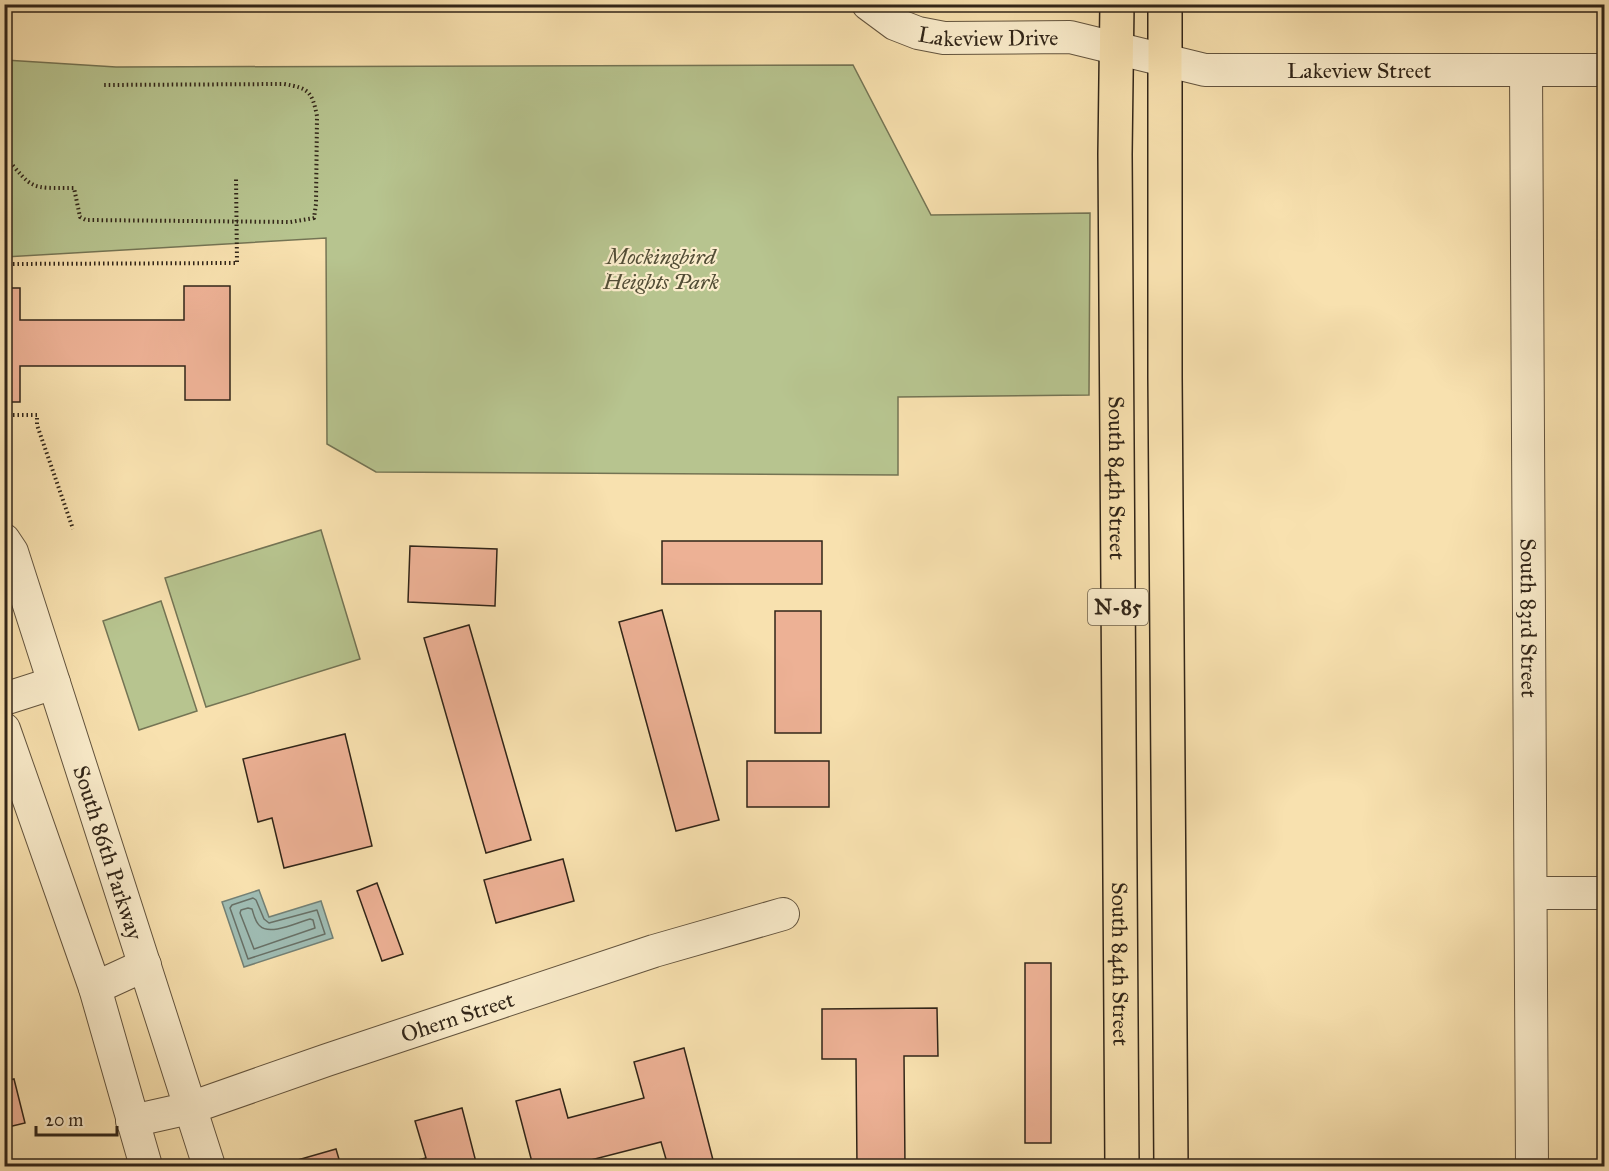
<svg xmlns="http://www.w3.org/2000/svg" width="1609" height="1171" viewBox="0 0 1609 1171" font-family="'IM FELL Great Primer',serif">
	<rect width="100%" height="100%" fill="#f8e1af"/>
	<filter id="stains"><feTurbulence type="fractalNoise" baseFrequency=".00333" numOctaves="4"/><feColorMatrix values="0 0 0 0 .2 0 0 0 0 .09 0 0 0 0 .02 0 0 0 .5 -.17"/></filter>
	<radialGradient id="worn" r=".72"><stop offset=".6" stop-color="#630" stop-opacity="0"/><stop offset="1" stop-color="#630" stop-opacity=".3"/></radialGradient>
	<path fill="#b7c48f" stroke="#747454" stroke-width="1.5" d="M5,60l111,7 737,-2 78,150 159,-2 -1,182 -191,2v78l-522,-3 -49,-28 -1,-206 -321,19z
		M321,530l39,129 -154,48 -41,-129z
		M161,601l36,110 -58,19 -36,-109z"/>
	<path fill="#9fbcb3" stroke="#738075" stroke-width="1.5" d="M259,890l10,27 52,-16 12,37 -89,29 -22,-65z"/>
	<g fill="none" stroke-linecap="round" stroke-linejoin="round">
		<path stroke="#687066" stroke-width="1.5" d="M253,898l3,2 8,19 5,4 48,-13 8,24 -77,25 -18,-51 2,-3z
			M248,908l4,1c2,6 3,13 8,17 10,10 38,-4 50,-7l3,1 2,8 -61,21 -14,-36 1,-3z"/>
	</g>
	<path fill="#edb195" stroke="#312518" stroke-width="1.5" d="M184,286h46v114h-45v-34h-165v36h-16v-114h16v32h164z
		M662,541h160v43h-160z
		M410,546l87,3 -2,57 -87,-4z
		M662,610l57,210 -43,11 -57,-209z
		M775,611h46v122h-46z
		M469,625l62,215 -45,13 -62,-215z
		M345,734l27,112 -88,22 -12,-50 -14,4 -15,-63z
		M747,761h82v46h-82z
		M563,859l11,42 -78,22 -12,-43z
		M377,883l26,71 -21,7 -25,-70z
		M1025,963h26v180h-26z
		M937,1008l1,48h-34l1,110h-48l-1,-107h-34v-50z
		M684,1048l29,112 -25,6h-20l-7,-24 -78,20 1,4h-51l-17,-65 44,-12 8,29 76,-20 -10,-36z
		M14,1079l11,44 -21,5v-47z
		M462,1108l15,58h-83l32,-8 -11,-37z
		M336,1149l5,17h-46l-1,-5z"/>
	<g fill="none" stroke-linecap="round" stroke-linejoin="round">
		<defs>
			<g id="minor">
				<path id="s1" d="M868,4l27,20 23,9 26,5 126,-1 135,33h399"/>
				<path id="s2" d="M1526,70l6,1096"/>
				<path id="s3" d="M4,540l8,12 197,614"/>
				<path d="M4,699l50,-16"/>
				<path d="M4,729l91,259 51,178"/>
				<path d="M1532,893h72"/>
				<path d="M95,988l50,-23"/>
				<path id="s4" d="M132,1121l58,-13 137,-48 327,-109 129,-37"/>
			</g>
			<g id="primary">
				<path id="s5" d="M1117,4l-2,150 7,1012"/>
				<path d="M1165,4v373l6,789"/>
			</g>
		</defs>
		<use href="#minor" stroke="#63543e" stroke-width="34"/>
		<use href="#primary" stroke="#312518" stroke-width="36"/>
		<path stroke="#312518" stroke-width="4" stroke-dasharray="1.5 3" stroke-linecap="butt" d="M4,155c30,35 24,33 70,33l6,29 6,3 204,2 24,-4 2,-14 1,-88c-5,-25 -9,-28 -33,-32l-182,1
			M4,264l233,-1 -1,-86
			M4,415h33v10l36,104"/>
		<use href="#minor" stroke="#faeccb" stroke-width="32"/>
		<use href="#primary" stroke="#f8e1af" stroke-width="33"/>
	</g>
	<g text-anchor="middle" stroke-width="4.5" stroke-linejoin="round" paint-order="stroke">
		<rect fill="#faeccb" stroke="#6d614e" stroke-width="1.5" x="1088" y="589" width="60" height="36" rx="4.5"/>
		<g font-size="21" font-weight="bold" fill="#312518">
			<text x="1118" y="614">N-85</text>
		</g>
		<g font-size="22" fill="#312518" stroke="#faeccb">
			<text dy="8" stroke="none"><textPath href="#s1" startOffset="129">Lakeview Drive</textPath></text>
			<text dy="8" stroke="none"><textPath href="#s1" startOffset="504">Lakeview Street</textPath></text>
			<text dy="8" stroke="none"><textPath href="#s5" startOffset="474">South 84th Street</textPath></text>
			<text dy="8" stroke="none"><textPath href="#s2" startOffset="548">South 83rd Street</textPath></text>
			<text dy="8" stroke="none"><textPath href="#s3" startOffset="330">South 86th Parkway</textPath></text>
			<text dy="8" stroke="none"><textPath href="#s5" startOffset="960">South 84th Street</textPath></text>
			<text dy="8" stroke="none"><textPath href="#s4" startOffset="342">Ohern Street</textPath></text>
		</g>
		<g font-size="22" font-style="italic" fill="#524d36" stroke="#faeccb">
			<text x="661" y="264">Mockingbird<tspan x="661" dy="25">Heights Park</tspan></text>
		</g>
	</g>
	<rect width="1609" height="1171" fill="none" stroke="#f8e1af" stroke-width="24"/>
	<rect x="6" y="6" width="1597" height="1159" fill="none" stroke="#312518" stroke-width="3"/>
	<rect x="12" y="12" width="1585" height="1147" fill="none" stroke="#312518" stroke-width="1.5"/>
	<path d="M36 1126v9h81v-9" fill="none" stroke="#312518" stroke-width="3"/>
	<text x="45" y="1126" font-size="18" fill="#312518" stroke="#faeccb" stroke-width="4.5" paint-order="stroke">20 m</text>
	<rect width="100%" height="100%" filter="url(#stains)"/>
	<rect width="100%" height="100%" fill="url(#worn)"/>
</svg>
